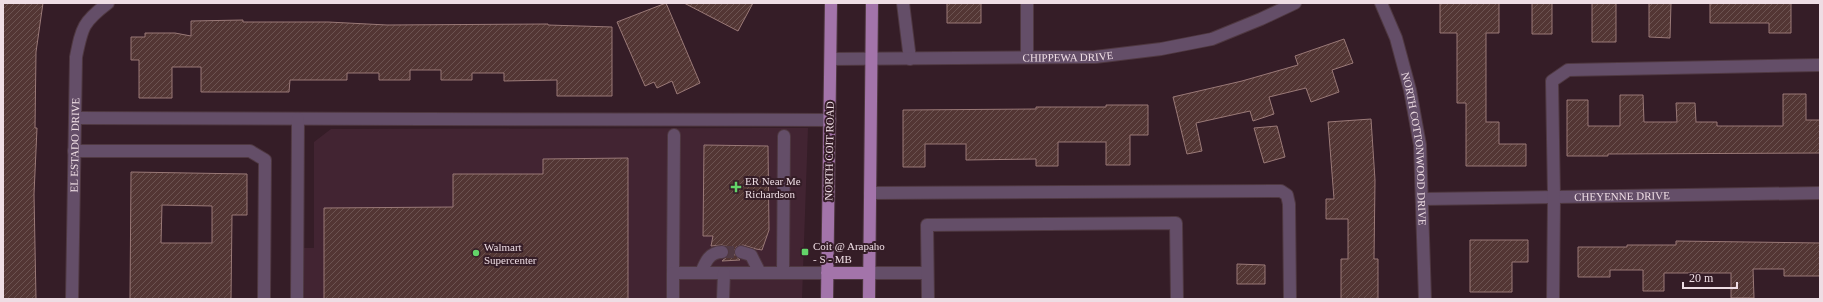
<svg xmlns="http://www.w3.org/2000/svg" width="1823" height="302" viewBox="0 0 1823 302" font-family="'Times New Roman',serif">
	<defs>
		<pattern id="building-hatch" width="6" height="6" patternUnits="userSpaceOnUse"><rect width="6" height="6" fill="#533634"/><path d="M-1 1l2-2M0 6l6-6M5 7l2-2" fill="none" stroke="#6c5351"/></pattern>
	</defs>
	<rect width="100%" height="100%" fill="#351d27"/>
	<path fill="#422432" d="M808,128l-6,171h-499v-51h11v-106l17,-13z"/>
	<path fill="url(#building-hatch)" stroke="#9a7977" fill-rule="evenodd" d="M3,3h40l-7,49 -1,76h2l-3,66 2,105h-33z
		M666,3l34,80 -23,11 -5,-13 -15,7 -3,-6 -9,4 -28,-64z
		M684,3h69l-15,28z
		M947,3h34v20h-34z
		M1440,3h59v30h-13v89h13v22h27v22h-60v-63h-9v-70h-17z
		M1532,3h20v31h-20z
		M1592,3h24v39h-24z
		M1649,3h22l-1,35 -21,-1z
		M1710,3h81v30h-22v-10h-59z
		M243,20v2h85l59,3 161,-1v1l64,2v69h-55v-16l-53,1v-8h-32v7h-31v-10h-31v10h-31v-7h-32v7h-57l-1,12h-88v-25h-29v31h-33v-38h-8v-23h14v-4h30l16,3v-15z
		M1344,39l9,24 -21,7 7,22 -28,10 -5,-14 -37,9 5,17 -21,7 -3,-10 -54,12 6,28 -15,3 -14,-57 69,-16 56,-16 -3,-9z
		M1783,94h23v26h14v33l-212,1v2h-41v-56h21v26h32v-31h23l1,27h33l-1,-19h19l1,19h21v4h66z
		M1106,105h42v30h-18v30h-24v-23h-48v24h-22v-7l-70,1v-16h-41v23h-22v-57l133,-1v-2h70z
		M1371,119l4,61 -1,79h4v40h-37v-40h7v-40h-22v-20h8l-6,-77z
		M1277,126l8,31 -21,6 -10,-35z
		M704,145l64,1 1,84 -7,20 -6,-1 -13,-4 -7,2 -2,7 6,6 -18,1 7,-6 -1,-8 -6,-2 -11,1 2,-10h-10z
		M628,158v141h-304v-91l129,-1v-33h90v-15z
		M131,172l116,2v41h-15l-1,84h-101zM162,205l50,1v37h-51z
		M1470,240h58v22h-16v30h-42z
		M1676,241l144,2v33h-36v-7h-31l1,29h-23v-25h-67v18h-21v-21h-33v7h-32v-30h49v-2h49z
		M1237,264l28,1v19h-28z"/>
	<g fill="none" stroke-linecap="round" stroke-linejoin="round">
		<path stroke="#513a43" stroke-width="12" stroke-dasharray="12 6" stroke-linecap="butt" d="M722,252h19"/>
		<defs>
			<g id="minor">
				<path d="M903,3l7,56"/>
				<path id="s1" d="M1381,3l15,35 14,52 10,55 5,154"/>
				<path d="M1027,57v-54"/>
				<path id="s2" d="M831,59l264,-2 66,-8 51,-10 49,-20 34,-16"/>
				<path d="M75,118l755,2"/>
				<path d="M74,151h176l15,9 -1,139"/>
				<path d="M870,193l411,-2 6,4 2,9 1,95"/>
				<path id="s3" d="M1423,199l397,-6"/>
				<path d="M741,252l10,3 9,18"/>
				<path d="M673,273l1,-138"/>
				<path d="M701,273c4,-10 8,-21 21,-21"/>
				<path d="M783,273l1,-137"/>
				<path d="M869,273h58"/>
				<path id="s4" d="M72,299l4,-242c6,-30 7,-35 32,-54"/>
				<path d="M297,299l1,-180"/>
				<path d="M673,299v-26h154"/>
				<path d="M723,299l1,-26"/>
				<path d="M928,299l-1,-74 249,-2 1,76"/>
				<path d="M1553,299l1,-102 -2,-116 16,-11 252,-5"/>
			</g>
			<path id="major" d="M827,273h42
				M827,299l4,-296
				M869,299l3,-296"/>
		</defs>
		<use href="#minor" stroke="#4f3841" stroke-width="14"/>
		<use href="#major" stroke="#4f3841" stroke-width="14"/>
		<use href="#minor" stroke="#644e68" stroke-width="12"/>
		<use href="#major" stroke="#a374aa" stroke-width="12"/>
	</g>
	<g fill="#63d469" stroke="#351d27" stroke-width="1.5">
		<path d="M734 181h4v4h4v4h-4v4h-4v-4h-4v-4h4z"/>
		<rect x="801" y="248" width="8" height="8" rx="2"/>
		<circle cx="476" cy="253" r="4"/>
	</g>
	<g text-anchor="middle" stroke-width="4" stroke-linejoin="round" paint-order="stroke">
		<g font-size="11" fill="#eedde4" stroke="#351d27">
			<text dy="4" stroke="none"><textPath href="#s2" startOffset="237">CHIPPEWA DRIVE</textPath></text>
			<text dy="4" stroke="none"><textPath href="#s4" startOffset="154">EL ESTADO DRIVE</textPath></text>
			<text dy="4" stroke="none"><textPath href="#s1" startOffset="151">NORTH COTTONWOOD DRIVE</textPath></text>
			<text transform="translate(829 151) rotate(-89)" y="4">NORTH COIT ROAD</text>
			<text dy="4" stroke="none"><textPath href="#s3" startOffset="199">CHEYENNE DRIVE</textPath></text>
		</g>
		<g font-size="11" fill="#eedde4" stroke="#351d27" text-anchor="start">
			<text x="745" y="185">ER Near Me<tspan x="745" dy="13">Richardson</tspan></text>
			<text x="813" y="250">Coit @ Arapaho<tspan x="813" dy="13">- S - MB</tspan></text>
			<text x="484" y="251">Walmart<tspan x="484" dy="13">Supercenter</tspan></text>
		</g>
	</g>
	<rect width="1823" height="302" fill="none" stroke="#eedde4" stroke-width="8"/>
	<path d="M1683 282v6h54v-6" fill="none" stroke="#eedde4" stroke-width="2"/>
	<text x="1689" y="282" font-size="12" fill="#eedde4" stroke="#351d27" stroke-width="3" paint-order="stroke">20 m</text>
</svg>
